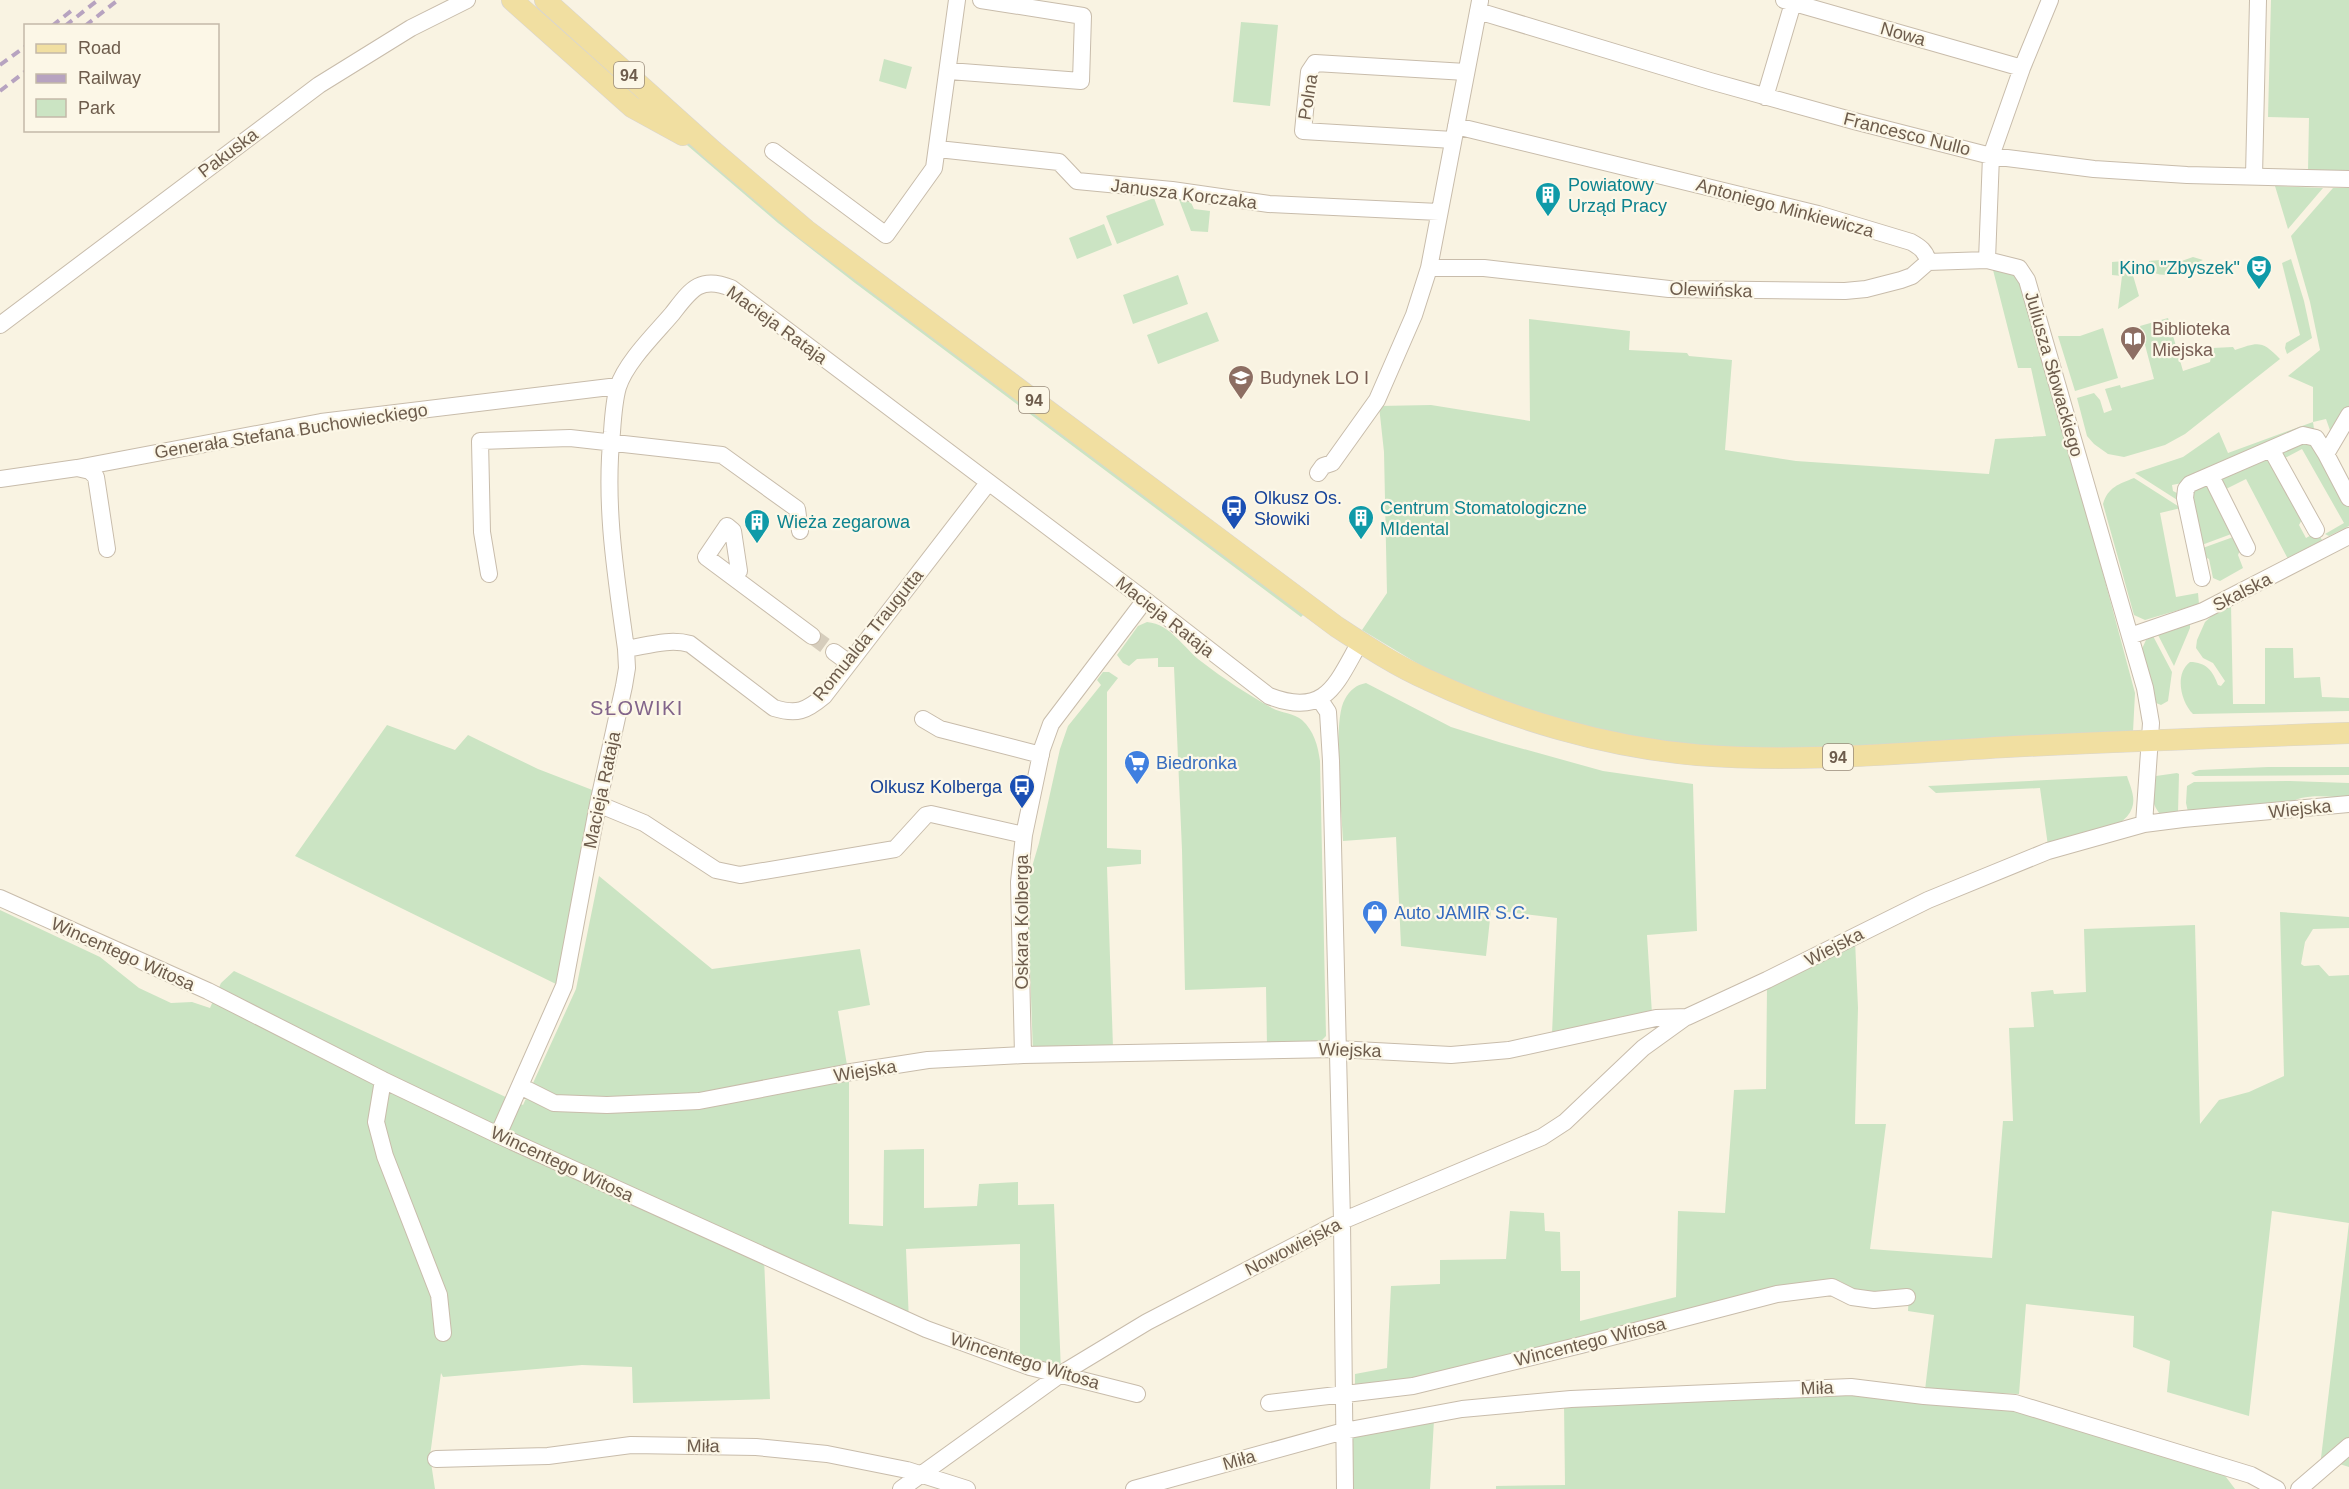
<svg xmlns="http://www.w3.org/2000/svg" width="2349" height="1489" viewBox="0 0 2349 1489" font-family="Arial,sans-serif">
	<rect width="100%" height="100%" fill="#f9f3e2"/>
	<path fill="#cbe4c3" d="M2271,0h78v172l-41,-1 1,-53 -41,-1z
		M1241,22l37,3 -8,81 -37,-4z
		M884,59l28,8 -6,22 -27,-8z
		M681,140l11,5 612,469 -3,3 -446,-334 -77,-60z
		M2275,186l48,2 -35,41z
		M2333,188h16v220l-17,28 -6,-17 -13,3 1,7 -3,3 -124,50 -15,3 1,6 8,4 1,8 -47,-30 48,-16 36,-25 9,21 85,-31v-35l-25,-11 32,-26 -10,-48 -19,-66z
		M1178,197l11,1 5,11 16,2 -2,21 -17,-1z
		M1154,198l10,27 -47,19 -11,-28z
		M1104,224l8,21 -35,14 -8,-21z
		M2193,257l10,3c-16,6 -38,24 -54,9v-8l11,-1 13,4z
		M2291,259l13,42 8,37 -25,16 -2,-6 1,-5 14,-8 -18,-72z
		M2125,261l7,11 7,24 -21,13 4,-33 -10,-1v-13z
		M1993,270l22,2 6,14 58,198 56,209 -2,39 -351,21 -166,-15 -96,-27 -85,-37 -73,-44 25,-37 -3,-141 -5,-46 52,-1 99,16 -1,-102 101,12 -1,19 58,3 2,3 43,4 -7,90 71,11 193,13 6,-35 51,-3 -15,-68h-13z
		M1178,275l10,29 -55,20 -10,-29z
		M1207,312l12,29 -61,23 -11,-29z
		M2168,318l15,53 27,-9 3,-14 20,-1 2,3c23,-8 27,-10 45,9l-95,75 -20,11 -41,12 -16,-3 -14,-10 -7,-8 -10,-38 17,-5 6,7 4,13 8,-3 -7,-21 15,-4 1,3 33,-9 -14,-53z
		M2103,328l15,50 -43,13 -17,-55h22z
		M2310,440l39,66v20l-20,10 -4,-2 19,-11 -42,-74 -19,10 -3,-10z
		M2266,457l38,59 -5,9 7,13 11,-6 5,8 -34,19 -42,-80 -22,11 -5,-12z
		M2134,478l47,30 -21,5 16,84 22,-4 1,11 -54,16 -11,-5 -31,-111c5,-17 16,-20 31,-26z
		M2208,484l26,49 -35,13 -10,-55z
		M2236,536l5,12 -3,7 5,13 -23,13 -7,-3 -4,-19 -8,-4 -1,-6z
		M2231,605l2,99h32v-56h28l1,30 26,-1 2,20 27,1v13l-156,3c-12,-12 -19,-40 -3,-52 16,0 23,9 28,23l3,1 4,-5 -12,-18 -10,-5 -7,-10 1,-8 8,-18 9,-8z
		M1147,622c24,2 37,27 55,40 22,17 45,32 70,46 9,5 22,5 30,12 12,11 16,26 18,41l6,275 -7,7 -52,3 -1,-59 -81,3 -3,-140 -8,-183h-16v-9l-21,1 -8,7 -6,-3 -6,-8 21,-29z
		M2190,624v4l-16,38 -16,-31z
		M2153,636l19,36 -4,29 -7,4 -5,-2 -3,-6 -12,-46 5,-11z
		M1103,672h6l9,6 -11,14v156l34,2v14l-34,3 6,181 -80,5 -6,-169 12,-41 21,-94 8,-23 33,-41 -4,-5z
		M1366,683l85,44 51,16 101,28 90,13 4,147 -50,4 5,79 -100,20 5,-116 -66,-8 -5,46 -85,-10 -5,-109 -53,4c-1,-28 -11,-122 2,-142 5,-9 11,-14 21,-16z
		M387,725l68,25 13,-15 70,34 57,22 -37,194 -263,-129z
		M2268,767h81v8l-154,1 -4,-3 8,-3z
		M2177,773l2,1 -1,39h-19c-8,-12 -11,-24 -3,-37z
		M2127,776c3,10 9,21 5,32 -8,25 -61,31 -84,38l-8,-58 -104,5 -8,-7z
		M2290,781l59,2v15c-18,-1 -48,-6 -62,7l-99,7 -2,-9 1,-17 7,-4z
		M599,876l113,93 148,-20 10,56 -32,6 11,66v147l34,2 1,-76 40,-1v59l53,-2 2,-22 39,-2v23l36,-1 7,167 -41,-12v-115l-114,5 3,73 -145,-64 6,141 -137,4 -1,-36 -50,-2 -139,12 -2,-4 -11,83 5,33h-435v-579l100,47 39,31 32,15 21,-1 18,6 11,-25 13,-12 289,134 53,-116z
		M2280,912l69,5v11l-36,1 -8,13 -4,22 3,2 15,-1 10,11 20,-1v492l-28,-9 28,-235 -77,-12 -23,205 -82,-24 3,-31 -37,-14 1,-31 -108,-12 -7,90 -94,-4 9,-75 -26,-4 1,-19 -34,3 -22,-6 -13,-8h-13l-376,92 -86,14 -10,-3v-10l32,-6 4,-82 49,-2v-24l66,-1 4,-48 34,2 1,18 15,1 1,39h19v50l96,-24 2,-86 47,2 9,-123 32,-1 1,-102 88,-47 3,68 -3,116h31l-16,125 122,9 11,-137h10l-4,-93 25,-1 -3,-35 22,-2 1,4 32,-2 -2,-63 111,-4 5,199 19,-24 30,-8 35,-16z
		M1848,1393l173,17 193,51 21,28h-739v-3l69,-1 -1,-81z
		M1434,1420l-4,69h-89l1,-52z"/>
	<g fill="none" stroke-linecap="round" stroke-linejoin="round">
		<path stroke="#d6cdbc" stroke-width="16" stroke-dasharray="16 8" stroke-linecap="butt" d="M812,636l22,16"/>
		<defs>
			<path id="minor" d="M1784,0l238,68
				M2050,0l-28,68 -31,88 -4,104 32,8 8,12 118,408 6,35 -7,101
				M1478,11l232,70 144,40 137,35 103,13 93,6 162,4
				M949,71l132,10 2,-65 -102,-16
				M1765,97l28,-94
				M1456,126l362,88 93,28c9,5 15,9 17,20
				M1453,140l-150,-9 6,-59 6,-9 151,9
				M938,149l121,13 18,19 95,9 97,14 170,8
				M773,151l113,84 48,-67 23,-168
				M2254,176l4,-176
				M1429,268h55l185,21 176,2 21,-2 35,-9 11,-4 16,-14 59,-2
				M0,325l319,-240 92,-57 56,-28
				M2271,449l45,81
				M2326,454l23,44
				M77,468l13,3 6,6 11,72
				M1318,473l5,-7 9,-3 45,-63 37,-85 15,-47 51,-267
				M2211,476l36,72
				M0,479l77,-11 244,-46 297,-36
				M489,574l-7,-42 -2,-91 90,-3 152,17 75,54 3,22
				M734,577l5,-6 -6,-40 -6,-5 -21,31 106,79
				M2202,578l-17,-80 1,-9 4,-5 113,-49 13,3 10,16 23,-39
				M2130,636l73,-25 146,-75
				M626,649c20,-3 43,-11 64,-5l84,64c23,7 32,3 50,-12l164,-213
				M834,652l15,11
				M1320,700l8,12 3,49 11,460 3,268
				M923,719l17,10 101,26
				M598,804l46,19 72,47 24,5 155,-26 31,-34 5,-1 93,21
				M0,898l208,93 175,89 115,55 428,194 104,38 107,27
				M1023,1055l-4,-173 5,-47 18,-86 9,-25 94,-124
				M383,1080l-7,42 9,34 54,139 4,38
				M520,1086l34,17 53,2 92,-4 146,-28 83,-13 95,-5 314,-6 114,6 58,-5 147,-32 31,-1 80,-37 161,-80 120,-49 96,-27 39,-5 166,-15
				M498,1135l66,-149 34,-182 26,-118 3,-18 -1,-19c-10,-73 -22,-144 -14,-217 1,-15 2,-31 6,-45 8,-25 37,-53 54,-73 18,-23 27,-39 59,-26l414,312 124,96c57,22 67,-12 91,-54
				M1269,1403l144,-17 168,-41 196,-51 55,-7 20,10 22,3 33,-3
				M436,1459l112,-3 83,-11 125,2 71,7 80,16 60,19
				M901,1489l160,-115 86,-52 195,-101 200,-84 23,-15 78,-74 43,-31
				M1134,1489l210,-58 118,-22 109,-10 280,-12 73,9 91,7 236,72 26,14
				M2299,1489l50,-43"/>
			<path id="major" d="M512,0l120,107 51,28
				M545,0l168,151 93,79 531,397c29,19 59,39 91,53 83,39 177,67 270,75 102,8 205,-2 307,-8 115,-6 229,-10 344,-14"/>
		</defs>
		<use href="#minor" stroke="#c8bcab" stroke-width="18"/>
		<use href="#major" stroke="#d9d5d0" stroke-width="22"/>
		<use href="#minor" stroke="#fff" stroke-width="16"/>
		<use href="#major" stroke="#f1dfa1" stroke-width="21"/>
		<path stroke="#b7a3c0" stroke-width="4" stroke-dasharray="9 6" stroke-linecap="butt" d="M52,26l19,-15
			M65,26l33,-26
			M85,26l33,-26
			M0,65l26,-19
			M0,91l26,-20"/>
	</g>
	<defs>
		<symbol id="building-pin" viewBox="-11 -11 22 30"><path d="M0 17L-7.5 6A9.5 9.5 0 1 1 7.5 6Z" fill="#0f9aa8" stroke="#fcf7e7"/><path d="M-4-6H4V6H1V3H-1V6H-4ZM-2.5-4.3h1.7v1.8h-1.7ZM.8-4.3h1.7v1.8H.8ZM-2.5-1h1.7V.8h-1.7ZM.8-1h1.7V.8H.8Z" fill="#fff"/></symbol>
		<symbol id="theatre-pin" viewBox="-11 -11 22 30"><path d="M0 17L-7.5 6A9.5 9.5 0 1 1 7.5 6Z" fill="#0f9aa8" stroke="#fcf7e7"/><path d="M-5-5.5Q0-4 5-5.5V0Q5 5 0 6Q-5 5-5 0ZM-3.3-2.5H-1v1.5H-3.3ZM1-2.5H3.3v1.5H1ZM-2.8 1Q0 5.5 2.8 1Z" fill="#fff"/></symbol>
		<symbol id="library-pin" viewBox="-11 -11 22 30"><path d="M0 17L-7.5 6A9.5 9.5 0 1 1 7.5 6Z" fill="#8d6e63" stroke="#fcf7e7"/><path d="M-6-4Q-3-5.5-.7-3.5V5Q-3 3-6 4ZM6-4Q3-5.5 .7-3.5V5Q3 3 6 4Z" fill="#fff"/></symbol>
		<symbol id="school-pin" viewBox="-11 -11 22 30"><path d="M0 17L-7.5 6A9.5 9.5 0 1 1 7.5 6Z" fill="#8d6e63" stroke="#fcf7e7"/><path d="M0-5L7-2L0 1L-7-2ZM-4 1L0 2.5L4 1V4Q0 6-4 4Z" fill="#fff"/></symbol>
		<symbol id="bus-pin" viewBox="-11 -11 22 30"><path d="M0 17L-7.5 6A9.5 9.5 0 1 1 7.5 6Z" fill="#1a4fb4" stroke="#fcf7e7"/><path d="M-5-6H5V4H4V6H2V4H-2V6H-4V4H-5ZM-3.5-4V0h7V-4ZM-3.5 1.2v1.5H-2V1.2ZM2 1.2v1.5H3.5V1.2Z" fill="#fff"/></symbol>
		<symbol id="supermarket-pin" viewBox="-11 -11 22 30"><path d="M0 17L-7.5 6A9.5 9.5 0 1 1 7.5 6Z" fill="#3f7fe0" stroke="#fcf7e7"/><path d="M-6-5.5h2.5l.6 2H6L4.5 2H-2.5L-4.4-4H-6ZM-1.5 3.2a1.3 1.3 0 1 0 .1 0ZM3 3.2a1.3 1.3 0 1 0 .1 0Z" fill="#fff"/></symbol>
		<symbol id="shop-pin" viewBox="-11 -11 22 30"><path d="M0 17L-7.5 6A9.5 9.5 0 1 1 7.5 6Z" fill="#3f7fe0" stroke="#fcf7e7"/><path d="M-5-2.5h2.3a2.7 3.5 0 0 1 5.4 0H5L5.5 6h-11ZM-1.5-2.5h3a1.5 2.3 0 0 0-3 0Z" fill="#fff"/></symbol>
	</defs>
	<g fill-rule="evenodd">
		<use href="#building-pin" x="1533" y="180" width="30" height="40"/>
		<use href="#theatre-pin" x="2244" y="253" width="30" height="40"/>
		<use href="#library-pin" x="2118" y="324" width="30" height="40"/>
		<use href="#school-pin" x="1226" y="363" width="30" height="40"/>
		<use href="#bus-pin" x="1219" y="493" width="30" height="40"/>
		<use href="#building-pin" x="1346" y="503" width="30" height="40"/>
		<use href="#building-pin" x="742" y="507" width="30" height="40"/>
		<use href="#supermarket-pin" x="1122" y="748" width="30" height="40"/>
		<use href="#bus-pin" x="1007" y="772" width="30" height="40"/>
		<use href="#shop-pin" x="1360" y="898" width="30" height="40"/>
	</g>
	<g text-anchor="middle" stroke-width="4.5" stroke-linejoin="round" paint-order="stroke">
		<g fill="#fcf7e7" stroke="#988a7a" stroke-width="1.5">
			<rect x="614" y="62" width="30" height="26" rx="4.5"/>
			<rect x="1019" y="387" width="30" height="26" rx="4.5"/>
			<rect x="1823" y="744" width="30" height="26" rx="4.5"/>
		</g>
		<g font-size="16" font-weight="bold" fill="#6d5c4c">
			<text x="629" y="81">94</text>
			<text x="1034" y="406">94</text>
			<text x="1838" y="763">94</text>
		</g>
		<g font-size="18" fill="#6d5c4c" stroke="#fcf7e7">
			<text transform="translate(1903 34) rotate(16)" y="6">Nowa</text>
			<text transform="translate(1308 97) rotate(-81)" y="6">Polna</text>
			<text transform="translate(1907 134) rotate(14)" y="6">Francesco Nullo</text>
			<text transform="translate(228 153) rotate(-37)" y="6">Pakuska</text>
			<text transform="translate(1184 194) rotate(7)" y="6">Janusza Korczaka</text>
			<text transform="translate(1785 208) rotate(15)" y="6">Antoniego Minkiewicza</text>
			<text transform="translate(1711 290) rotate(2)" y="6">Olewińska</text>
			<text transform="translate(777 325) rotate(36)" y="6">Macieja Rataja</text>
			<text transform="translate(2054 374) rotate(74)" y="6">Juliusza Słowackiego</text>
			<text transform="translate(291 431) rotate(-9)" y="6">Generała Stefana Buchowieckiego</text>
			<text transform="translate(2242 592) rotate(-27)" y="6">Skalska</text>
			<text transform="translate(1165 617) rotate(38)" y="6">Macieja Rataja</text>
			<text transform="translate(868 635) rotate(-51)" y="6">Romualda Traugutta</text>
			<text transform="translate(602 790) rotate(-78)" y="6">Macieja Rataja</text>
			<text transform="translate(2300 809) rotate(-6)" y="6">Wiejska</text>
			<text transform="translate(1022 922) rotate(-90)" y="6">Oskara Kolberga</text>
			<text transform="translate(1834 947) rotate(-27)" y="6">Wiejska</text>
			<text transform="translate(123 954) rotate(24)" y="6">Wincentego Witosa</text>
			<text transform="translate(1350 1050) rotate(2)" y="6">Wiejska</text>
			<text transform="translate(865 1071) rotate(-9)" y="6">Wiejska</text>
			<text transform="translate(562 1164) rotate(25)" y="6">Wincentego Witosa</text>
			<text transform="translate(1293 1247) rotate(-27)" y="6">Nowowiejska</text>
			<text transform="translate(1590 1342) rotate(-14)" y="6">Wincentego Witosa</text>
			<text transform="translate(1025 1361) rotate(17)" y="6">Wincentego Witosa</text>
			<text transform="translate(1817 1388) rotate(-2)" y="6">Miła</text>
			<text transform="translate(703 1446) rotate(1)" y="6">Miła</text>
			<text transform="translate(1239 1460) rotate(-16)" y="6">Miła</text>
		</g>
		<g font-size="18" fill="#0d838f" stroke="#fcf7e7" text-anchor="start">
			<text x="1568" y="191">Powiatowy<tspan x="1568" dy="21">Urząd Pracy</tspan></text>
			<text x="2240" y="274" text-anchor="end">Kino "Zbyszek"</text>
			<text x="1380" y="514">Centrum Stomatologiczne<tspan x="1380" dy="21">MIdental</tspan></text>
			<text x="777" y="528">Wieża zegarowa</text>
		</g>
		<g font-size="18" fill="#785e54" stroke="#fcf7e7" text-anchor="start">
			<text x="2152" y="335">Biblioteka<tspan x="2152" dy="21">Miejska</tspan></text>
			<text x="1260" y="384">Budynek LO I</text>
		</g>
		<g font-size="18" fill="#164399" stroke="#fcf7e7" text-anchor="start">
			<text x="1254" y="504">Olkusz Os.<tspan x="1254" dy="21">Słowiki</tspan></text>
			<text x="1002" y="793" text-anchor="end">Olkusz Kolberga</text>
		</g>
		<g font-size="18" fill="#366cbe" stroke="#fcf7e7" text-anchor="start">
			<text x="1156" y="769">Biedronka</text>
			<text x="1394" y="919">Auto JAMIR S.C.</text>
		</g>
		<g font-size="20" letter-spacing="1.5" fill="#82648a" stroke="#fcf7e7">
			<text x="637" y="715">SŁOWIKI</text>
		</g>
	</g>
	<rect x="24" y="24" width="195" height="108" fill="#fcf7e7" stroke="#c3b9a9" stroke-width="1.5"/>
	<rect x="36" y="44" width="30" height="9" fill="#f1dfa1" stroke="#c3b9a9" stroke-width="1.5"/>
	<text x="78" y="54" font-size="18" fill="#6d5c4c">Road</text>
	<rect x="36" y="74" width="30" height="9" fill="#b7a3c0" stroke="#c3b9a9" stroke-width="1.5"/>
	<text x="78" y="84" font-size="18" fill="#6d5c4c">Railway</text>
	<rect x="36" y="99" width="30" height="18" fill="#cbe4c3" stroke="#c3b9a9" stroke-width="1.5"/>
	<text x="78" y="114" font-size="18" fill="#6d5c4c">Park</text>
</svg>
